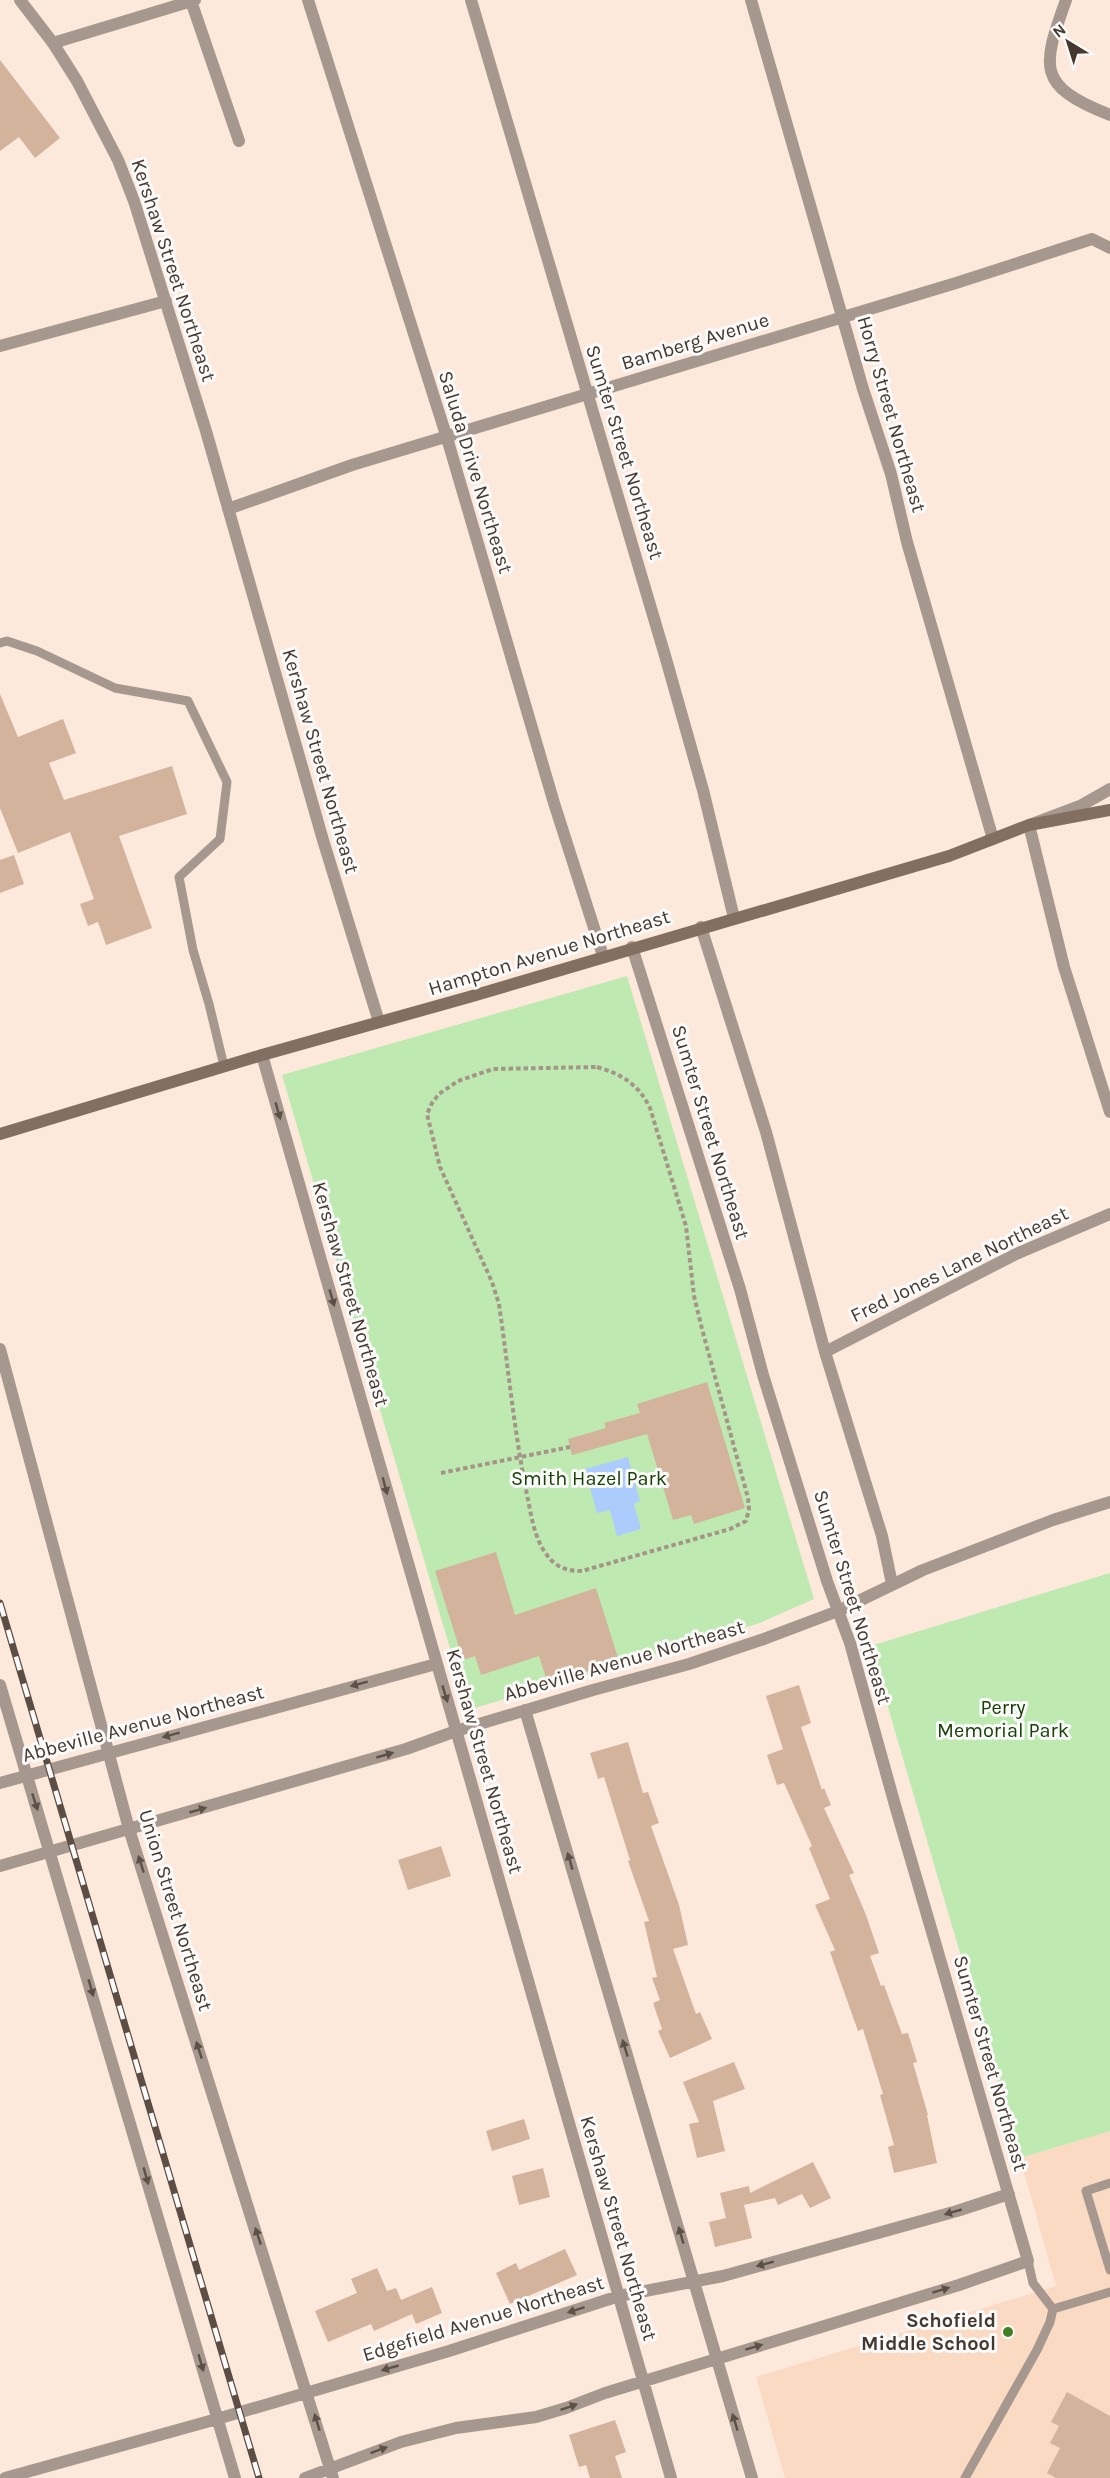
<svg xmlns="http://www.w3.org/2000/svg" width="1110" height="2478" viewBox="0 0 1110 2478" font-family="Karla,sans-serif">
	<rect width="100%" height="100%" fill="#fde9db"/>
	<path fill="#fadac3" d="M1110,2131v347h-325l-29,-101 300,-91 -36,-128z"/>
	<path fill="#beeab1" d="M627,976l187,623 -54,24 -292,87 -186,-635z
		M1110,1573v558l-90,27 -150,-512z"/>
	<path fill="#adccfe" d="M628,1457l12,44 -6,3 7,25 -24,7 -7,-26 -13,3 -12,-44z"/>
	<path fill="#d3b39c" d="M0,60l60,78 -25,20 -16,-21 -19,14z
		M0,694l18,43 45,-18 13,34 -27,10 15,37 108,-34 15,48 -68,22 33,92 -46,17 -8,-23 -10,4 -8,-22 14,-5 -24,-67 -52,21 -18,-45z
		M14,855l10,29 -24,9v-33z
		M707,1382l38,126 -51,16 -3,-9 -18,5 -26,-86 -75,21 -4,-16 38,-11 -2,-5 36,-10 -3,-9z
		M496,1552l19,63 81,-27 23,73 -71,23 -9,-28 -58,19 -6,-19 -12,4 -28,-89z
		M799,1685l12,38 -10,4 21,63 2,-2 7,17 -7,3 30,65 -5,2 17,40 13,38 -9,3 11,30 3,-1 18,49 6,-1 9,29 -4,1 15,52h-1l10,48 -43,10 -6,-26 6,-2 -14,-50 3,-1 -20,-65 -5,2 -28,-79 5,-2 -20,-45 15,-6 -21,-51 3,-2 -28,-63 -7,2 -10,-30 16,-6 -17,-53z
		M628,1742l15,51 5,-1 11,31 -8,3 28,79 9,40 -15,4 23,65 4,-2 12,27 -42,19 -12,-27 4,-2 -9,-26 7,-3 -8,-22 5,-1 -13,-55 5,-1 -21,-60 2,-1 -26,-83 -6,2 -8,-26z
		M441,1846l10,30 -43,14 -10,-30z
		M734,2062l11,27 -32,12 12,50 -28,7 -8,-34 10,-2 -16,-40z
		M524,2119l6,20 -38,12 -6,-20z
		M813,2162l18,36 -21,10 -8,-14 -24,11 -3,-7 -31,7 8,33 -37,9 -6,-25 17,-4 -6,-25 29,-7 1,7z
		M543,2168l7,29 -31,8 -7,-29z
		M565,2249l12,26 -67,29 -14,-31 20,-10 3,7z
		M377,2268l10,23 9,-3 5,12 31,-13 10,26 -26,11 -4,-10 -38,17 -3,-7 -43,18 -13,-31 42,-18 -6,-14z
		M1067,2392l43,24v62h-54l-9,-5 13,-25 -10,-5 9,-17 -8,-4z
		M615,2420l11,32 -11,4 7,22h-32l-4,-13 -7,2 -10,-32z"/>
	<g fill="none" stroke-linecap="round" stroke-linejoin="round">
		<path stroke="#a59589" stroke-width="4" stroke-dasharray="4.5 3" stroke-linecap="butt" d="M597,1067c25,7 42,18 53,41l36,118 8,70 8,33 46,169 1,11 -3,12 -16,8 -148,42c-14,0 -26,-3 -35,-16 -14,-18 -16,-43 -21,-65 -12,-61 -18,-124 -27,-186l-7,-22 -52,-115 -13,-53 5,-11 7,-9 19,-13 35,-12z
			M441,1473l129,-26"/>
		<path stroke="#a6978f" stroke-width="9" d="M0,643l7,-2 30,10 78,37 73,13 39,81 -7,57 -41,38 14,73 16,54 15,62
			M1110,2183l-24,8 24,79
			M1028,2261l5,22 20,26
			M1053,2309l57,-17
			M965,2478l72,-128 13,-28 3,-13"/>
		<path stroke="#a6978f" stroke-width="12" d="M20,0l33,43 24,38 41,79 16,41 72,230 117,409 56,182
			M308,0l139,438 107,365 49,153
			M471,0l195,659 37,131 31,128
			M751,0l112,389 28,85 16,68 86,297
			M1066,0c-24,67 -30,86 44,115
			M191,1l48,140
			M53,43l142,-43
			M0,346l166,-45
			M228,509l124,-44 604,-182 136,-44 18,9
			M1110,789l-28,16 -53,20 35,142 46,145
			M701,927l65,205 59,220 57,184 10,48
			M262,1055l409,1423
			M0,1349l129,480 204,649
			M825,1352l191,-98 94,-40
			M0,1685l235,793
			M525,1710l227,768
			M0,1783l436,-119
			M0,1866l406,-117 50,-18 137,-41 96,-26 75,-25 74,-28 85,-41 130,-50 57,-18
			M5,2478l212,-59 232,-68 170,-55 104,-20 234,-65 52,-17
			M305,2478l96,-36 55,-14 80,-11 30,-9 39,-15 354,-108 69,-24 -133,-456 -45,-162 -23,-62 -64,-206 -23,-86 -108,-342"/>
		<path stroke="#836e62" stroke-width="12" d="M0,1134l262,-79 207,-58 480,-141 80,-31 81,-15"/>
		<defs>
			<path id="rail" d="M0,1603l259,875"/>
		</defs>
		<use href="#rail" stroke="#5c4e44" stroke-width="7"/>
		<use href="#rail" stroke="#fafafa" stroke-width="4.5" stroke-dasharray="14" stroke-linecap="butt"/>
	</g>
	<defs><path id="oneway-solid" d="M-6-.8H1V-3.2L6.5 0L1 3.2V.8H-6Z" transform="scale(1.5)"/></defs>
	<g fill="#5d5046">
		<use href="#oneway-solid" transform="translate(278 1111) rotate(74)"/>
		<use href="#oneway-solid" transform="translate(332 1298) rotate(74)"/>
		<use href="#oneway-solid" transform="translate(385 1486) rotate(75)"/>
		<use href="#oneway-solid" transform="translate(359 1684) rotate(165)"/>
		<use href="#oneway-solid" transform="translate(445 1694) rotate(73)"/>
		<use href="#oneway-solid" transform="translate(171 1735) rotate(165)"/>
		<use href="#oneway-solid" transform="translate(385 1755) rotate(-16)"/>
		<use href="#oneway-solid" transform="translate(35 1802) rotate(72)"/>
		<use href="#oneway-solid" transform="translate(198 1810) rotate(-16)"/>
		<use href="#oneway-solid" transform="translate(570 1861) rotate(-106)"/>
		<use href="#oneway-solid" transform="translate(141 1864) rotate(-108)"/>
		<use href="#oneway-solid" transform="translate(91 1988) rotate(74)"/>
		<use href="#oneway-solid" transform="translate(625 2048) rotate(-107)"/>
		<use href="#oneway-solid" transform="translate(199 2050) rotate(-108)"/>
		<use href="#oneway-solid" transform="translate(146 2176) rotate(74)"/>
		<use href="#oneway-solid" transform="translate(953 2212) rotate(164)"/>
		<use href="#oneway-solid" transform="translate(681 2235) rotate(-106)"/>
		<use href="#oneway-solid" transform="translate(258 2236) rotate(-108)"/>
		<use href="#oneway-solid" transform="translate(765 2264) rotate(165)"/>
		<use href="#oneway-solid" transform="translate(941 2290) rotate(-17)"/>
		<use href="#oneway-solid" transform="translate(576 2310) rotate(162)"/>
		<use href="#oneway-solid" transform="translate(754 2347) rotate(-17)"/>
		<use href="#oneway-solid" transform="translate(201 2363) rotate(74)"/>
		<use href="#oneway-solid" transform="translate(390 2368) rotate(164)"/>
		<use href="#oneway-solid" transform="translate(569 2407) rotate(-19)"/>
		<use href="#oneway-solid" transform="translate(317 2422) rotate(-107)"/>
		<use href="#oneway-solid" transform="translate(735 2422) rotate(-107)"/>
		<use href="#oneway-solid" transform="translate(379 2450) rotate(-20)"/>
	</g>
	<circle fill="#408021" stroke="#fafafa" stroke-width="2" cx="1008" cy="2332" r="6"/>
	<g text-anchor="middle" stroke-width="6" stroke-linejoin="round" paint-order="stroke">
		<g font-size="20" fill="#45382e" stroke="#fafafa">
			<text transform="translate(174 270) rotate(72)" y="7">Kershaw Street Northeast</text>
			<text transform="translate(695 341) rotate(-17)" y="7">Bamberg Avenue</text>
			<text transform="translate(892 414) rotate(74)" y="7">Horry Street Northeast</text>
			<text transform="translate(625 452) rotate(73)" y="7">Sumter Street Northeast</text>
			<text transform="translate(476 472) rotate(73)" y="7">Saluda Drive Northeast</text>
			<text transform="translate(321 761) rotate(74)" y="7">Kershaw Street Northeast</text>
			<text transform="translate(549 952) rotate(-17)" y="7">Hampton Avenue Northeast</text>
			<text transform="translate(711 1132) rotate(73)" y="7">Sumter Street Northeast</text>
			<text transform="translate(959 1264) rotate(-26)" y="7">Fred Jones Lane Northeast</text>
			<text transform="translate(351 1294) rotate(74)" y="7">Kershaw Street Northeast</text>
			<text transform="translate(853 1597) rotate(73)" y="7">Sumter Street Northeast</text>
			<text transform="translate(624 1660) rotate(-16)" y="7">Abbeville Avenue Northeast</text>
			<text transform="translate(143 1723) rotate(-15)" y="7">Abbeville Avenue Northeast</text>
			<text transform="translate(485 1761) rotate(74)" y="7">Kershaw Street Northeast</text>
			<text transform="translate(176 1910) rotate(73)" y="7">Union Street Northeast</text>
			<text transform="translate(991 2063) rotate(74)" y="7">Sumter Street Northeast</text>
			<text transform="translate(619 2228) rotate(74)" y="7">Kershaw Street Northeast</text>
			<text transform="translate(483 2318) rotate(-17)" y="7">Edgefield Avenue Northeast</text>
		</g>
		<g font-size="20" fill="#194107" stroke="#fafafa">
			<text x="589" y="1485">Smith Hazel Park</text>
			<text x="1003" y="1714">Perry<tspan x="1003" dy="23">Memorial Park</tspan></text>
		</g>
		<g font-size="20" font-weight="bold" fill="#45382e" stroke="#fafafa" text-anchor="end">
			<text x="996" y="2327">Schofield<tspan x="996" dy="23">Middle School</tspan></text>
		</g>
	</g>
	<g transform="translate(1068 42) rotate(322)" stroke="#fafafa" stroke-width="4.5" paint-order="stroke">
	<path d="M0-4.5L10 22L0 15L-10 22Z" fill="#45382e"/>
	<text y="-9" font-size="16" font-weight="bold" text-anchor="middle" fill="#45382e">N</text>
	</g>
</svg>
